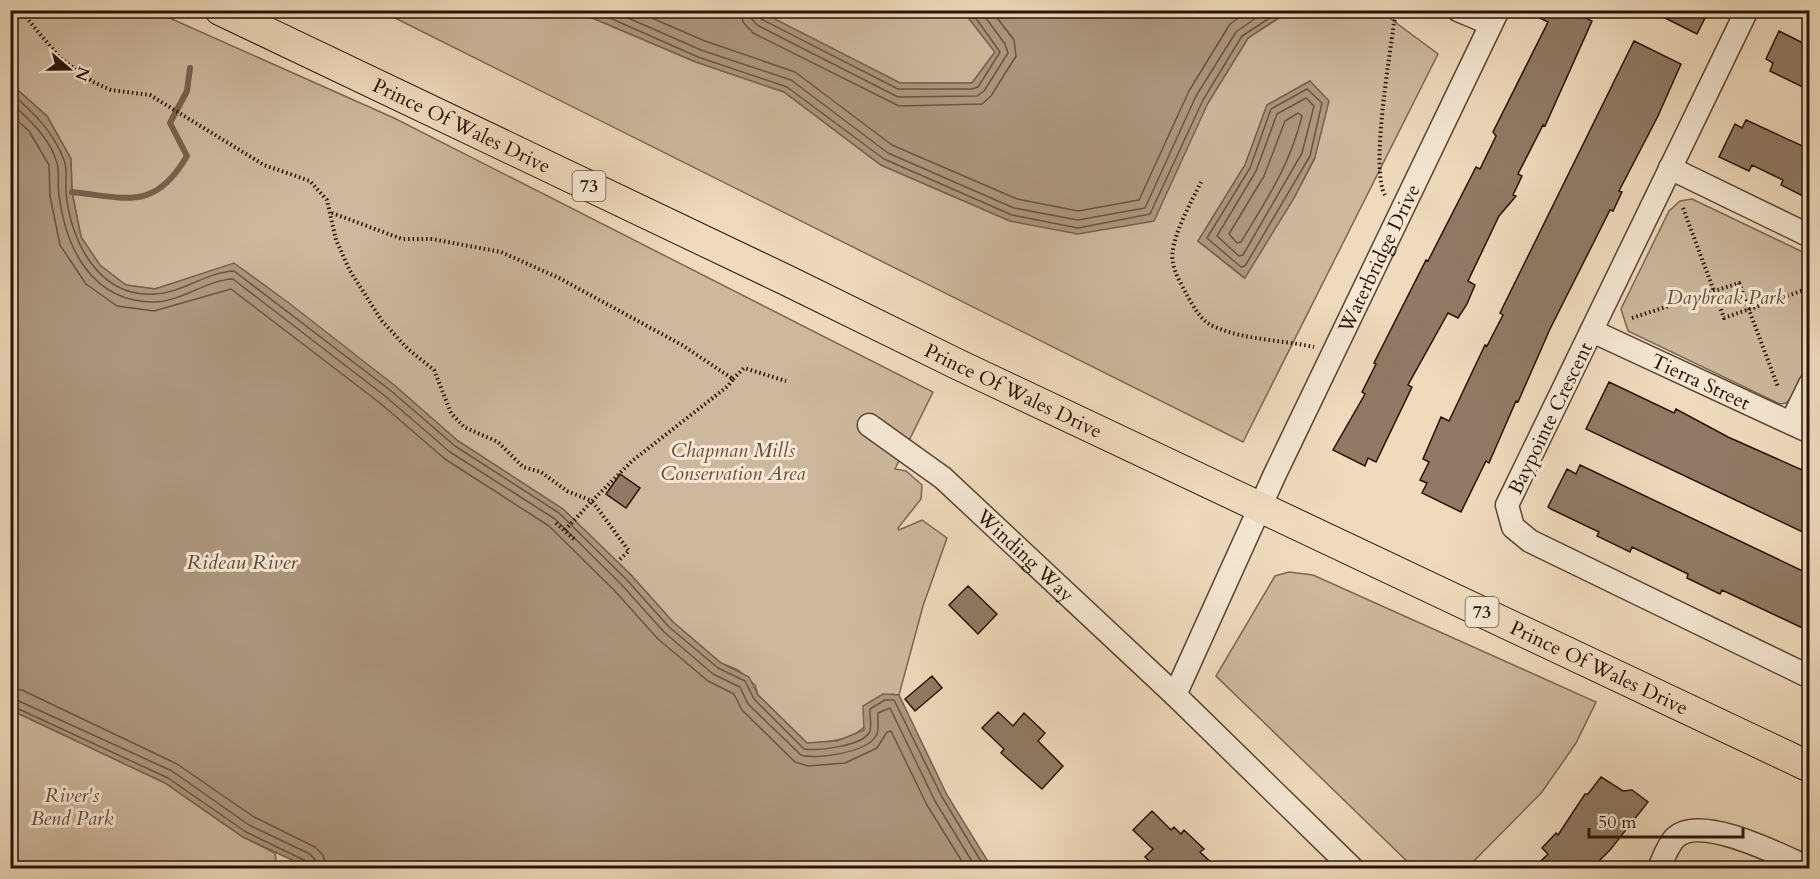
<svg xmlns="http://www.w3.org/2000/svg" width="1820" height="879" viewBox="0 0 1820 879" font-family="Cardo,serif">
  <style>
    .green { fill: #cdb89d; stroke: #7b6652; stroke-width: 1.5; fill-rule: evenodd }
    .water { fill: #ac967e; stroke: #78624e; stroke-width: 1.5 }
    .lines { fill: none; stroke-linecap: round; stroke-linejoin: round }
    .shore { stroke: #6a5442; stroke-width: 1.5 }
    .stream { stroke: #78624e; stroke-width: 6 }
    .building { fill: #907a65; stroke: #291306; stroke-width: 1.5 }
    .minor-casing { stroke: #5a4534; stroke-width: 25 }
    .major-casing { stroke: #291306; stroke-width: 32 }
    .path { stroke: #291306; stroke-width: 4; stroke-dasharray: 1.5 3; stroke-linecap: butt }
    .minor { stroke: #f5e7d3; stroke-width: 22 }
    .major { stroke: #efdabc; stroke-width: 30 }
    .labels { text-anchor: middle; stroke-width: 6; stroke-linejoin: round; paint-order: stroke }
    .shield { fill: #f5e7d3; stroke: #665344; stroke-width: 1.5 }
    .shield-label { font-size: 18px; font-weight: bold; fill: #291306 }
    .street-label { font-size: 20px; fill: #291306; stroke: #f5e7d3 }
    .park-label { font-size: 20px; font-style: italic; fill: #624d3b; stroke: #f5e7d3 }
    .water-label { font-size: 21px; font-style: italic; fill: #5d4736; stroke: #f5e7d3 }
  </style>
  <rect width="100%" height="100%" fill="#efdabc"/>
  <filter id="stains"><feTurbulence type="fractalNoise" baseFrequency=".00333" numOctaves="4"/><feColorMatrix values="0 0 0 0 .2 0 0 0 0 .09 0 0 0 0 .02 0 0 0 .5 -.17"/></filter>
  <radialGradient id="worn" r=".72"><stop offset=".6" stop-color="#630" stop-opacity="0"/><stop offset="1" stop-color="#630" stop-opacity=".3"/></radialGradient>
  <path class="green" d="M11,11H154L394,118L933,392L895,469L906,471L922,485L921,499L898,528L899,530L922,520L947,538L923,606L899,695L892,694C861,734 859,740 807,743L758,695L755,685L738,670L721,663L673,622L631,575L563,509L458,441L394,385L234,264L155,289L126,285L99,265L81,237L72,192L71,159L47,116L11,84Z
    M381,11H576L696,62L784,92L881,165L1010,221L1208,103L1248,38L1290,11H1380L1438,54L1243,442ZM1310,81L1315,158L1294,198L1244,278L1198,241L1245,165L1267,105Z
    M759,11H963L995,52L972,83H900Z
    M1692,199L1809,255V360L1791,398L1786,403L1780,404L1628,331L1621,309L1669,211L1680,201Z
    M1289,572L1313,575L1596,702L1576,743L1542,792L1467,868H1414L1216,676L1275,576Z
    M11,710L165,783L243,837L275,853L277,868H20L11,864Z"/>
  <path class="water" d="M1290,10L1248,38L1208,103L1154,221L1078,234L1010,221L881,165L784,92L696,62L576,11H759L900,83H972L995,52L963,11Z
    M1310,81L1329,101L1315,157L1294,198L1245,278L1198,241L1245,165L1267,105Z
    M11,84L47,116L71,159L72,192L81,237L100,265L126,285L155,289L234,263L289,303L394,385L458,441L563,509L631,575L673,622L721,663L749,677L758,695L807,743L837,741L864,730L863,706L883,694L899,695L947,795L992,868H309L243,837L165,783L11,710Z"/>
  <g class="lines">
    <path class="shore" d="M592,10L698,57L787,87L884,159L1012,215L1078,228L1150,214L1203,100L1242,36L1282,10
      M610,10L701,50L791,80L888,153L1014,208L1078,220L1145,208L1196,96L1236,32L1267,10
      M633,10L705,41L795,72L892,145L1017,199L1078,211L1139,200L1189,91L1230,24L1250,10
      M741,10L743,22L753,33L899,106L982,104L991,96L1016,56L1014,40L991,10
      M750,10L751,18L757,25L898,97L977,96L984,91L1008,53L1005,44L980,10
      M757,10L761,19L898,89H972L978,87L1000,52L970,10
      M1307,89L1322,103L1310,156L1245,266L1241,267L1207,238L1250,168L1271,109Z
      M10,92C33,112 53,131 64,160C68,169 65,182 66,192C70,240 98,298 155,294C182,293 207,272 234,271L390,390L455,446L559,513L626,579L669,627L718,668L745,681L754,699L804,749C818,751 861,746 869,733C873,727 869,715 870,709L885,700H894L942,797L985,868
      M1306,98L1314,106L1302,153L1243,255L1239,256L1217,236L1256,171L1277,114Z
      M10,102C29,119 50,138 57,163C60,172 57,185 59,195C66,249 92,302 154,302C181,302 206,280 233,279L385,396L450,452L555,519L621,584L664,632L713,674L740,687L748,704L801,755C817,760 867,752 876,736C880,730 877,720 878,713L890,708L935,801L976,868
      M1298,113L1302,116C1290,165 1267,199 1241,242L1237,243L1229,234L1264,176L1285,121Z
      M10,114L29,131L49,165L50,196L60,245L86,284L117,306L154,311L231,289L380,403L445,459L549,526L614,590L658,639L708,681L734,694L742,710L795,762L808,766L845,763L877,748L887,732L891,731L927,805L966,868
      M10,688L22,690L177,764L254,817L315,847L323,855L326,868
      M10,697L172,771L249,825L310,854L316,861L317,868
      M10,705L168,778L246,832L306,861L310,868"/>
    <path class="stream" d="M72,192C127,198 155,211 187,156L170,123L187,91L190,68"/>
  </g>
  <path class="building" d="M1524,10H1570L1592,21L1545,126L1543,125L1518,174L1522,176L1513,195L1516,196L1499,216L1468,281L1475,285L1467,304L1458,318L1448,313L1408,385L1412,387L1376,462L1368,458L1365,466L1333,450L1365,394L1362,392L1376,364L1374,363L1426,260L1428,261L1476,167L1480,169L1496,136L1493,132L1548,22Z
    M1649,10H1709L1697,34Z
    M1779,31L1809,46V90L1770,71L1773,63L1766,59Z
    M1634,41L1681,64L1658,116L1619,191L1622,192L1613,211L1610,210L1550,329L1518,402L1516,401L1489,463L1486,461L1461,512L1422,493L1427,483L1420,480L1429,462L1423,459L1441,417L1449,421L1485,345L1487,346L1503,315L1500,313Z
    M1746,120L1809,149V199L1781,185L1783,180L1752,165L1749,171L1719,157L1735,124L1742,128Z
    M1609,382L1674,413L1676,409L1728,437L1809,473V535L1586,429Z
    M1580,465L1809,574V631L1722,590L1720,594L1687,578L1688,574L1632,547L1630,552L1597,536L1599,532L1551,509L1548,507L1567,469L1576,474Z
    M620,474L640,488L626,508L606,494Z
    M968,586L997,614L978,634L949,605Z
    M932,676L942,688L915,711L905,699Z
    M998,712L1013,726L1024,713L1045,733L1038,741L1063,766L1042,789L1001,753L1004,749L982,728Z
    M1601,777L1623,791L1632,790L1648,802L1610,850L1592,868H1534L1548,854L1542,848L1556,833L1558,835L1585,794H1588Z
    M1152,811L1171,830L1174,827L1181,834L1184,830L1204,849L1200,852L1217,868H1157L1145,857L1153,849L1133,830Z"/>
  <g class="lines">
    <g class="minor-casing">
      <g id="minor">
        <path d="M1458,10L1491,24"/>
        <path d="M1747,10L1507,505L1513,527L1530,541L1810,677"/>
        <path d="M1670,168L1810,236"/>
        <path id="s1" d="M1592,331L1810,432"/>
        <path d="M1791,423L1810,384"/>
        <path id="s2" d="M869,425L943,478L1175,695L1352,868"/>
        <path id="s3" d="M1175,695L1275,474L1498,10"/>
        <path d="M1659,868C1663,860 1667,847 1674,839C1698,812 1782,856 1809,868"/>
      </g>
    </g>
    <g class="major-casing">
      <g id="major">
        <path id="s4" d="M220,10L786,280L957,364L1810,767"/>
      </g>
    </g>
    <path class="path" d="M20,10L60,58L93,82L111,90L150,95L264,165L310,181L327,200L336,240L350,271L382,321L408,349L434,370L451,413L464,427L498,442L523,467L541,472L567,491L592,501L632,461L728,386L733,379L682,345L559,278L501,252L432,239H402L332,213
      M1201,182C1192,201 1168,242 1173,263C1175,275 1183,287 1188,297C1195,309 1201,321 1215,327C1245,340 1282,340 1314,347
      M1385,195C1370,169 1390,57 1394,22L1400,10
      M1683,208L1724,318L1810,288
      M1632,318L1739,283L1778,387
      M733,379L744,368L786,381
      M556,523L574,539
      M565,530L592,501L629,551L619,560"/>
    <use href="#minor" class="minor"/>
    <use href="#major" class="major"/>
  </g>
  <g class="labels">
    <g class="shield">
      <rect x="572.5" y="171" width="33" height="30" rx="4.5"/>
      <rect x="1465.5" y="597" width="33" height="30" rx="4.5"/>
    </g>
    <g class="shield-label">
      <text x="589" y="192">73</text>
      <text x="1482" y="618">73</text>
    </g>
    <g class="street-label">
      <text dy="7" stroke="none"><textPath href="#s4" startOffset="268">Prince Of Wales Drive</textPath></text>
      <text dy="7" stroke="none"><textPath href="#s3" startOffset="482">Waterbridge Drive</textPath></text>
      <text dy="7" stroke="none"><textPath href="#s1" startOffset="120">Tierra Street</textPath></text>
      <text dy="7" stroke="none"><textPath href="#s4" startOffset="880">Prince Of Wales Drive</textPath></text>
      <text transform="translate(1550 418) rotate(-64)" y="7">Baypointe Crescent</text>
      <text dy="7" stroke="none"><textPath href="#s2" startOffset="204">Winding Way</textPath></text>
      <text dy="7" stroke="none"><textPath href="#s4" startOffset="1528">Prince Of Wales Drive</textPath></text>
    </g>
    <g class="park-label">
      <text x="1726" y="304">Daybreak Park</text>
      <text x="733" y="457">Chapman Mills<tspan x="733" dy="23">Conservation Area</tspan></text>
      <text x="72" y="802">River's<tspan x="72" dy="23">Bend Park</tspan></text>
    </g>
    <g class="water-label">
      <text x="242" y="569">Rideau River</text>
    </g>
  </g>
  <rect width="1820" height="879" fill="none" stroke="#efdabc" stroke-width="36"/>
  <rect x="12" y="12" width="1796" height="855" fill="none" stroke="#291306" stroke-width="3"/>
  <rect x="18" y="18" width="1784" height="843" fill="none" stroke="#291306" stroke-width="1.5"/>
  <g transform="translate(69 69) rotate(110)" stroke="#f5e7d3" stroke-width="4.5" paint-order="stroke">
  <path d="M0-4.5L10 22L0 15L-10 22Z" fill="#291306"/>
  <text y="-9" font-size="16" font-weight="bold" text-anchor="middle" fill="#291306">N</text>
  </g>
  <path d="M1589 828v9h154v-9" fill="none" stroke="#291306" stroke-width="3"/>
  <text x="1598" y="828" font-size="18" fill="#291306" stroke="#f5e7d3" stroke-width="4.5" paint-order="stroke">50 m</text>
  <rect width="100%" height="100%" filter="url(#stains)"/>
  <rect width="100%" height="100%" fill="url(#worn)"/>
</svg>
